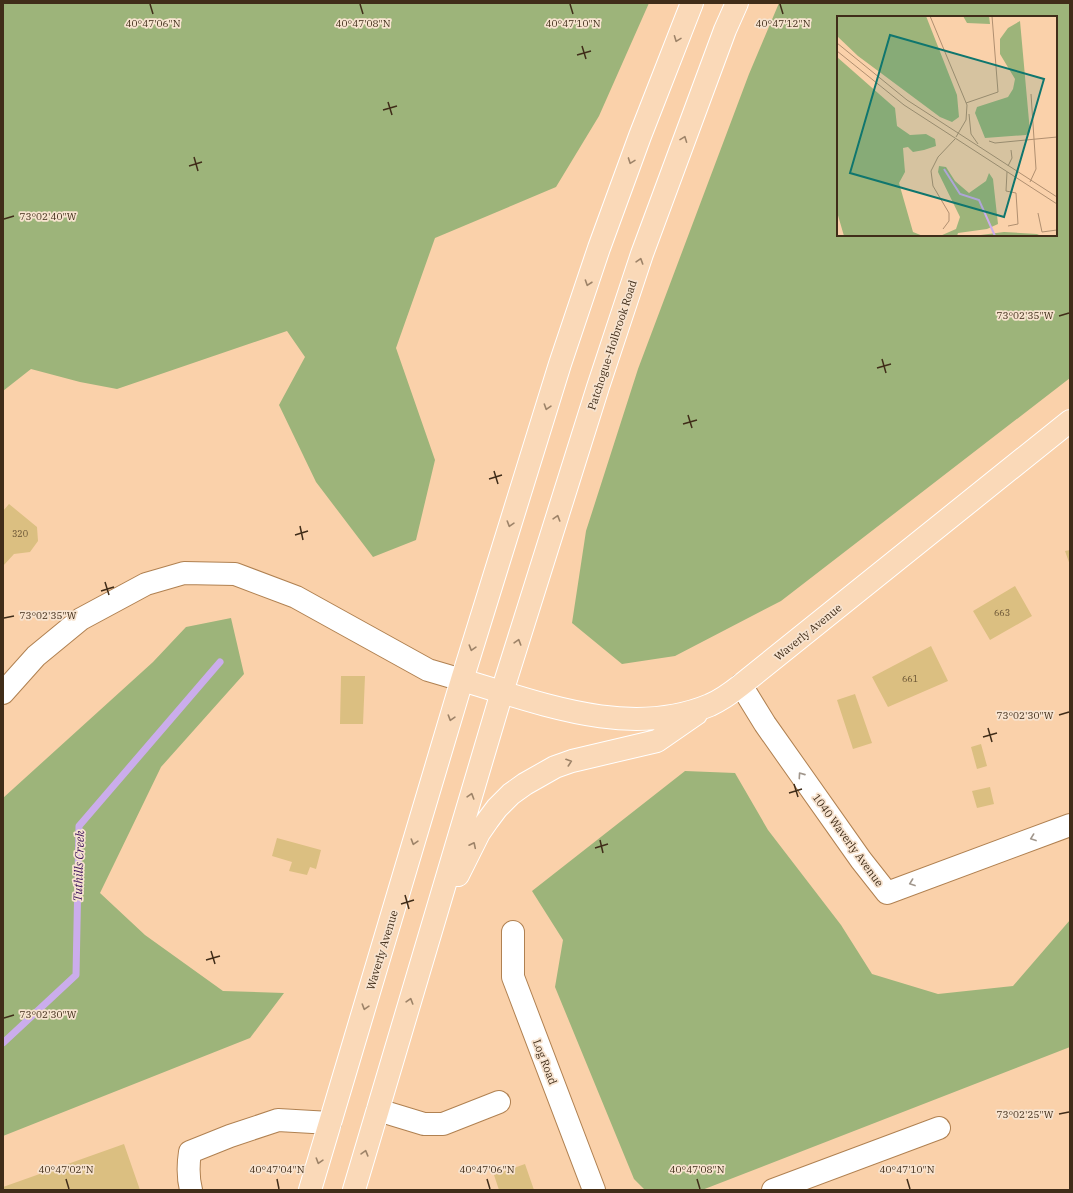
<svg xmlns="http://www.w3.org/2000/svg" width="1073" height="1193" viewBox="0 0 1073 1193" font-family="'IBM Plex Serif',serif">
  <style>
    .green { fill: #9db47a; fill-rule: evenodd }
    .lines { fill: none; stroke-linecap: round; stroke-linejoin: round }
    .stream { stroke: #cbadec; stroke-width: 7 }
    .building { fill: #dbbf81 }
    .minor-casing { stroke: #b08151; stroke-width: 24 }
    .major-casing { stroke: #fff; stroke-width: 24 }
    .minor { stroke: #fff; stroke-width: 22 }
    .major { stroke: #fad9b8; stroke-width: 22 }
    .oneway { stroke: #9d8368 }
    .oneway2 { stroke: #a0968c }
    .ticks { fill: none; stroke: #402d19; stroke-width: 1.5 }
    .labels { text-anchor: middle; stroke-width: 3.5; stroke-linejoin: round; paint-order: stroke }
    .number-label { font-size: 9px; fill: #675233 }
    .street-label { font-size: 11px; fill: #402d19; stroke: #f7e3cf }
    .water-label { font-size: 12px; font-style: italic; fill: #3e165e; stroke: #f7e3cf }
    .inset-river { fill: none; stroke: #cbadec; stroke-width: 2 }
    .inset-road { fill: none; stroke: #b08f70; stroke-width: 1 }
    .view { fill: #0f766e; fill-opacity: 0.15; stroke: #0f766e; stroke-width: 2 }
    .inset-edge { fill: none; stroke: #402d19; stroke-width: 2 }
    .ticks-label { font-size: 10px; text-anchor: middle; fill: #402d19; stroke: #f7e3cf; stroke-width: 3.5; stroke-linejoin: round; paint-order: stroke }
  </style>
  <rect width="100%" height="100%" fill="#fad1aa"/>
  <path class="green" d="M3,3H649L599,116L556,187L435,238L396,348L435,460L416,540L373,557L316,482L279,405L305,357L287,331L117,389L80,382L31,369L3,391Z
    M779,3H1070V378L781,601L675,656L622,664L572,623L586,531L638,369L749,74ZM838,17H1056V235H838Z
    M231,618L244,674L161,767L100,893L145,935L223,991L284,993L250,1038L3,1136V798L153,662L186,627Z
    M685,771L735,773L768,830L841,925L872,974L938,994L1013,986L1070,920V1047L702,1190H645L634,1179L555,987L563,940L532,891Z"/>
  <g class="lines">
    <path class="stream" d="M3,1043L76,975L79,826L220,662"/>
  </g>
  <path class="building" d="M9,504L37,527L38,541L30,552L14,554L3,566V511Z
    M1070,550V565L1065,551Z
    M1015,586L1032,616L990,640L973,611Z
    M931,646L948,681L888,707L872,677Z
    M341,676H365L363,724H340Z
    M855,694L872,743L853,749L837,700Z
    M981,744L987,766L977,769L971,747Z
    M990,787L994,804L977,808L972,791Z
    M277,838L321,850L316,869L310,867L307,875L289,871L292,862L272,856Z
    M124,1144L140,1190H3V1187Z
    M525,1164L534,1190H499L494,1175Z"/>
  <g class="lines">
    <g class="minor-casing">
      <path id="minor" d="M741,685L765,724L861,860L887,893L1070,825
        M3,693L36,656L81,619L146,584L184,573L235,574L296,597L428,670L462,680
        M513,932V977L594,1190
        M378,1110L424,1124H443L499,1102
        M191,1190C188,1178 188,1165 190,1152L230,1136L278,1120L330,1123
        M773,1190L939,1128"/>
    </g>
    <g class="major-casing">
      <path id="major" d="M462,680C540,703 629,739 710,705C721,700 731,693 741,685L1070,421
        M458,875L479,833L488,820L497,808L511,794L525,784L555,767L572,761L657,741L696,714
        M310,1190L462,680L560,364L599,248L640,136L692,3
        M354,1190L502,692L598,387L642,254L725,30L737,3"/>
    </g>
    <use href="#minor" class="minor"/>
    <use href="#major" class="major"/>
  </g>
  <defs><path id="oneway-chevron" d="M-2-3.5L2.5 0L-2 3.5" fill="none" stroke-width="1.6" stroke-linecap="round" stroke-linejoin="round"/></defs>
  <g class="oneway">
    <use href="#oneway-chevron" transform="translate(677 39) rotate(111)"/>
    <use href="#oneway-chevron" transform="translate(684 139) rotate(-69)"/>
    <use href="#oneway-chevron" transform="translate(631 161) rotate(110)"/>
    <use href="#oneway-chevron" transform="translate(640 261) rotate(-72)"/>
    <use href="#oneway-chevron" transform="translate(588 283) rotate(109)"/>
    <use href="#oneway-chevron" transform="translate(547 407) rotate(108)"/>
    <use href="#oneway-chevron" transform="translate(557 518) rotate(-73)"/>
    <use href="#oneway-chevron" transform="translate(510 524) rotate(107)"/>
    <use href="#oneway-chevron" transform="translate(518 642) rotate(-73)"/>
    <use href="#oneway-chevron" transform="translate(472 648) rotate(107)"/>
    <use href="#oneway-chevron" transform="translate(451 718) rotate(107)"/>
    <use href="#oneway-chevron" transform="translate(569 762) rotate(-19)"/>
    <use href="#oneway-chevron" transform="translate(471 796) rotate(-73)"/>
    <use href="#oneway-chevron" transform="translate(414 842) rotate(107)"/>
    <use href="#oneway-chevron" transform="translate(473 845) rotate(-64)"/>
    <use href="#oneway-chevron" transform="translate(410 1001) rotate(-73)"/>
    <use href="#oneway-chevron" transform="translate(365 1007) rotate(107)"/>
    <use href="#oneway-chevron" transform="translate(365 1153) rotate(-74)"/>
    <use href="#oneway-chevron" transform="translate(319 1161) rotate(107)"/>
  </g>
  <g class="oneway2">
    <use href="#oneway-chevron" transform="translate(801 775) rotate(-125)"/>
    <use href="#oneway-chevron" transform="translate(1033 838) rotate(160)"/>
    <use href="#oneway-chevron" transform="translate(912 883) rotate(160)"/>
  </g>
  <path class="ticks" d="M150,4L153,14M360,4L363,14M570,4L573,14M780,4L783,14M582,46L586,59M577,55L591,51M388,102L392,115M383,110L397,106M194,157L198,171M189,166L202,162M4,219L14,216M1059,316L1069,313M882,359L886,373M877,368L891,364M688,415L692,428M683,424L697,420M494,471L498,484M489,479L502,475M300,526L303,540M295,535L308,531M105,582L109,595M101,591L114,587M4,618L14,616M1059,715L1069,712M988,728L992,742M983,737L997,733M794,784L798,797M789,793L802,789M600,840L603,853M595,848L608,844M405,895L409,909M401,904L414,900M211,951L215,964M206,960L220,956M4,1018L14,1015M1059,1114L1069,1112M66,1179L69,1189M277,1179L279,1189M487,1179L490,1189M697,1179L700,1189M907,1179L910,1189"/>
  <g class="labels">
    <g class="number-label">
      <text x="20" y="537">320</text>
      <text x="1002" y="616">663</text>
      <text x="910" y="682">661</text>
    </g>
    <g class="street-label">
      <text transform="translate(612 345) rotate(-72)" y="4">Patchogue-Holbrook Road</text>
      <text transform="translate(808 632) rotate(-39)" y="4">Waverly Avenue</text>
      <text transform="translate(848 840) rotate(54)" y="4">1040 Waverly Avenue</text>
      <text transform="translate(382 950) rotate(-73)" y="4">Waverly Avenue</text>
      <text transform="translate(545 1062) rotate(69)" y="4">Log Road</text>
    </g>
    <g class="water-label">
      <text transform="translate(79 866) rotate(-88)" y="4">Tuthills Creek</text>
    </g>
  </g>
  <g transform="translate(837 16)">
    <rect width="220" height="220" fill="#fad1aa"/>
    <path d="M0,0H89L120,79L122,101L115,106L103,101L21,40L0,20ZM126,0H152L153,8L130,7ZM183,5L193,116L189,119L148,122L138,97L140,91L171,81L176,73L178,63L163,38V23L171,12ZM0,41L58,92L60,110L73,119L89,118L98,123L99,130L87,134L76,136L71,131L66,132L68,156L62,167L76,216L86,220H7L0,196ZM102,150L109,151L118,165L132,177L149,165L152,157L156,163L161,208L150,213L121,217L120,220H103L119,213L123,201L101,156ZM167,216L200,218L204,220H136Z" fill="#9db47a"/>
    <path class="inset-river" d="M107,153L123,178L142,184L158,220"/>
    <path class="inset-road" d="M93,0L130,89L129,104L119,121M0,27L70,84L220,181M0,35L67,89L220,188M129,87L161,76L155,0M132,98L134,118L141,128M152,125L158,127L220,121M171,150L175,142L174,134M170,156L169,175L179,177L181,208L171,210M193,166L199,153L194,78M201,197L205,216L220,214M106,213L112,205V197L96,170L94,155L101,141L118,123"/>
    <path class="view" d="M53,19L207,63L167,201L13,157Z"/>
    <rect width="220" height="220" class="inset-edge"/>
  </g>
  <g class="ticks-label">
    <text x="153" y="27">40°47'06"N</text>
    <text x="363" y="27">40°47'08"N</text>
    <text x="573" y="27">40°47'10"N</text>
    <text x="783" y="27">40°47'12"N</text>
    <text x="48" y="220">73°02'40"W</text>
    <text x="1025" y="319">73°02'35"W</text>
    <text x="48" y="619">73°02'35"W</text>
    <text x="1025" y="719">73°02'30"W</text>
    <text x="48" y="1018">73°02'30"W</text>
    <text x="1025" y="1118">73°02'25"W</text>
    <text x="66" y="1173">40°47'02"N</text>
    <text x="277" y="1173">40°47'04"N</text>
    <text x="487" y="1173">40°47'06"N</text>
    <text x="697" y="1173">40°47'08"N</text>
    <text x="907" y="1173">40°47'10"N</text>
  </g>
  <rect width="1073" height="1193" fill="none" stroke="#402d19" stroke-width="8"/>
</svg>
